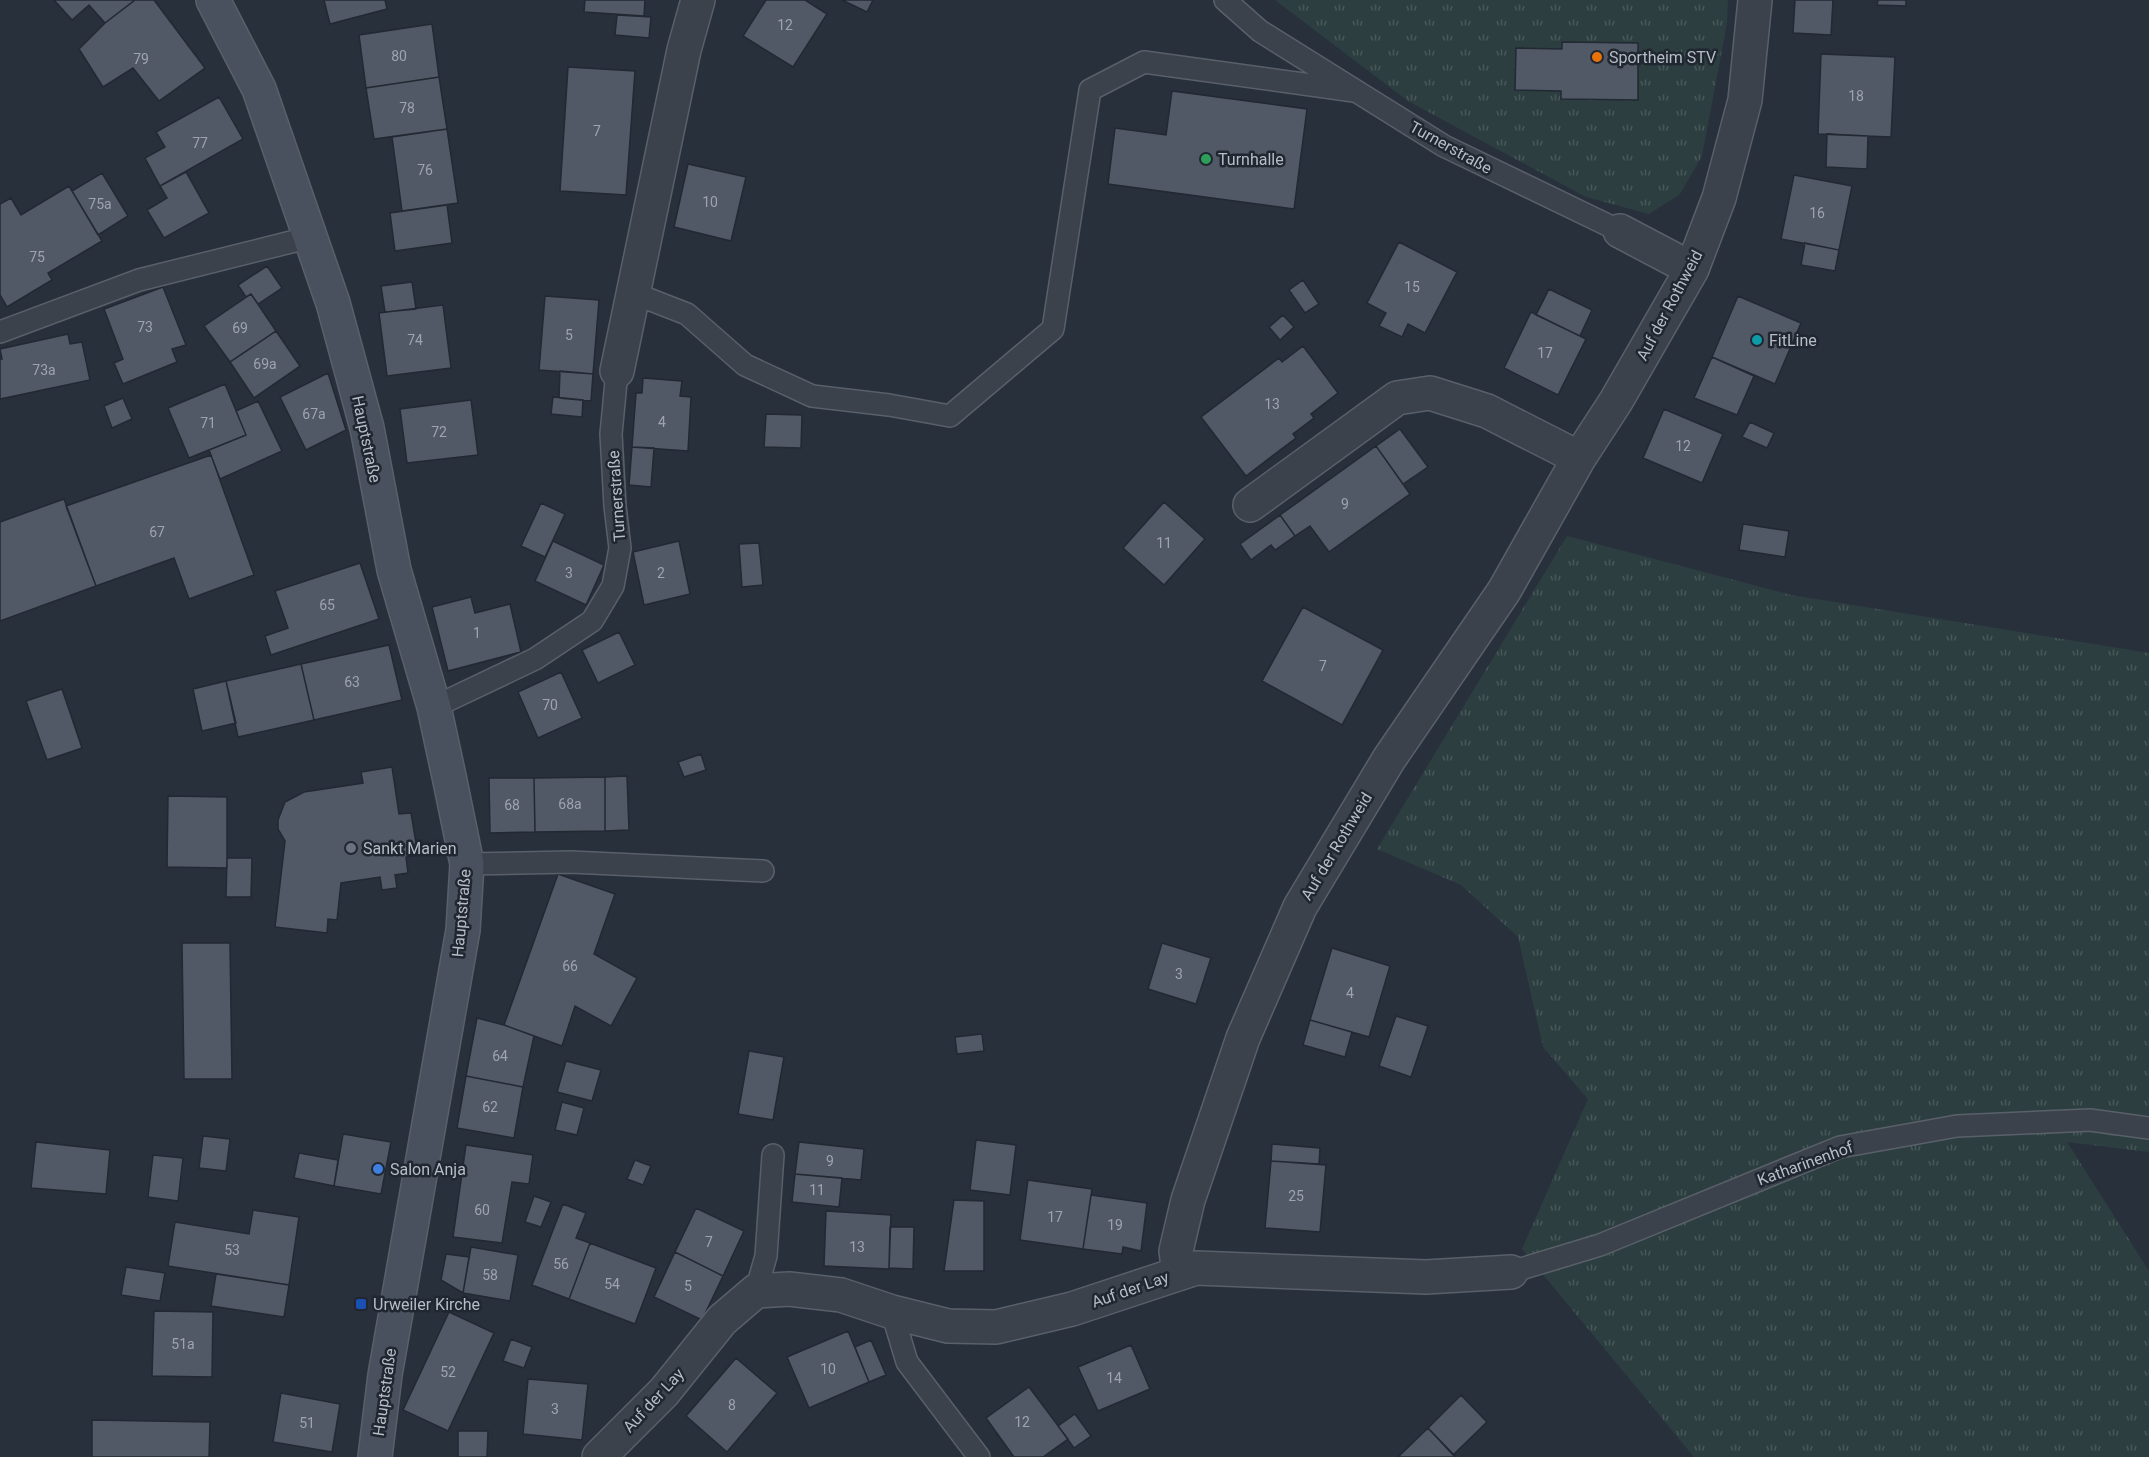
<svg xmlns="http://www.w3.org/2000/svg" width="2149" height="1457" viewBox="0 0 2149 1457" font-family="Roboto,sans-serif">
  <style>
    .grass { fill: url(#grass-tufts) }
    .building { fill: #515966; stroke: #222933; stroke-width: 1.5 }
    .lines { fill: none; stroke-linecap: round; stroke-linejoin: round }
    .lane-casing { stroke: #59606a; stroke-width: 24 }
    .street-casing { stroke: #59606a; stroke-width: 36 }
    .secondary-casing { stroke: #59606a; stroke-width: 36 }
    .lane { stroke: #3b424c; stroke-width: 21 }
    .street { stroke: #3b424c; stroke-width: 33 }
    .secondary { stroke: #4a515e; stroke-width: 33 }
    .food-dot { fill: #e8710a; stroke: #202731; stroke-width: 2 }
    .leisure-dot { fill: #2e9e5b; stroke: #202731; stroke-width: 2 }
    .culture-dot { fill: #0f9aa8; stroke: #202731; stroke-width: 2 }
    .worship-dot { fill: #6b7280; stroke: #202731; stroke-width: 2 }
    .shop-dot { fill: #3f7fe0; stroke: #202731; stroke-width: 2 }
    .transit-dot { fill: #1a4fb4; stroke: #202731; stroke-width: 2 }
    .labels { text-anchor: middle; stroke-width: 5; stroke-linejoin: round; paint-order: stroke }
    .number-label { font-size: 14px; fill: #9ea4af }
    .poi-label { font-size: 16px; fill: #b7bdc7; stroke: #202731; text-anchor: start }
    .street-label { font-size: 16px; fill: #b7bdc7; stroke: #202731 }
  </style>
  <defs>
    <pattern id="grass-tufts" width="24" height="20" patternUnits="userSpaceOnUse" patternTransform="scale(1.5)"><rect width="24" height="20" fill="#2c3e3f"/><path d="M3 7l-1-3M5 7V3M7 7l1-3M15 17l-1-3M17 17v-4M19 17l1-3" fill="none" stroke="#485859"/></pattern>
  </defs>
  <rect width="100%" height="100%" fill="#28303c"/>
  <path class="grass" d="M1275,0H1728L1727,23L1702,156L1680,194L1649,214L1586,197L1408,101Z
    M1567,536L1791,595L2149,653V1152L2067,1142L2149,1271V1457H1694L1522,1249L1588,1099L1543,1047L1518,937L1461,885L1377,849Z"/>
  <path class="building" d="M54,0H135L105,23L89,5L72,20Z
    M135,0H154L205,68L159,101L133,68L103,87L79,49L105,23Z
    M324,0H385L387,9L330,24Z
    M585,0H645L644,16L584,12Z
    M766,0H805L827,14L793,67L743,36Z
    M842,0H873L867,12Z
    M1795,0H1833L1831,35L1793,33Z
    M1878,0H1906V6L1877,5Z
    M617,15L651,17L649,38L615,35Z
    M432,24L439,77L366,88L359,35Z
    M1562,42L1638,43V100L1561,99V91L1515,90L1516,48L1562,49Z
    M1821,54L1895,57L1891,137L1818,134Z
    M568,67L635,71L626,195L560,191Z
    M439,77L447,129L374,139L366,88Z
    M1172,91L1307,109L1294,209L1108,184L1115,128L1166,135Z
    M219,97L243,139L160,186L145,158L165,147L156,132Z
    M447,129L458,203L402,211L392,137Z
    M1827,134L1868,136L1867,169L1826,167Z
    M688,164L746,177L731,241L674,227Z
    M186,172L209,213L164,238L147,210L167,198L160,186Z
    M102,173L128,216L98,235L72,191Z
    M1794,175L1852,186L1839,250L1781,239Z
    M69,186L102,241L48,273L52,280L7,307L0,295V204L11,198L21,215Z
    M447,205L452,243L395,251L390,213Z
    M1399,242L1457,272L1425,333L1408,324L1402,337L1379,326L1386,313L1367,303Z
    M1805,243L1839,250L1835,271L1801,265Z
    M267,266L282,288L258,304L251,294L246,297L238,285Z
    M1303,280L1319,304L1305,313L1289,290Z
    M412,282L416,309L385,312L381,286Z
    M163,287L186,345L172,349L177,362L123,384L114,363L123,359L104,309Z
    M1549,289L1592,310L1580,336L1536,315Z
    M251,294L276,331L230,362L204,326Z
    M545,296L599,300L593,374L539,370Z
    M1738,296L1801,323L1775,384L1712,357Z
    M443,305L451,368L387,376L379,313Z
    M1531,312L1586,339L1558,395L1504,368Z
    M1283,315L1294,327L1280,340L1269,327Z
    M276,331L300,366L254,398L230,362Z
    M68,334L70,344L82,342L90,380L0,399V359H2L0,349Z
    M1303,346L1338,393L1311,414L1314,418L1293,434L1296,438L1246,476L1201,417L1279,358L1282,362Z
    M1712,357L1754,376L1737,415L1694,398Z
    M560,371L593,374L591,401L559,398Z
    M328,373L346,430L306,450L280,397Z
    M643,378L682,381L680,396L691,397L688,451L632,447L636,393H642Z
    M225,384L246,435L189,458L168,408Z
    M553,397L583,400L582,417L551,414Z
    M123,398L132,419L112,428L104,406Z
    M471,400L478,455L407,463L400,409Z
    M258,401L282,451L220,479L209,450L246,435L236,411Z
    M1664,409L1723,434L1702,483L1643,458Z
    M766,414L802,415L801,448L764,447Z
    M1750,422L1774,433L1767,448L1742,437Z
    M1400,429L1428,467L1403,484L1376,446Z
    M1376,446L1410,494L1329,552L1310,526L1295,536L1280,515Z
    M632,447L654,448L651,487L629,485Z
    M211,455L254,575L189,599L174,558L96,586L66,506Z
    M64,499L96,586L0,621V522Z
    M1164,502L1205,539L1164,585L1123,548Z
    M541,503L565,514L545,557L521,546Z
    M1280,515L1295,536L1275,550L1271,545L1251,560L1240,544Z
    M1743,524L1789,531L1785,557L1739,550Z
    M553,541L604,565L586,605L535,581Z
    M679,541L690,594L644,605L633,552Z
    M759,543L763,585L742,587L739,544Z
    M360,563L379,619L271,655L265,636L288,628L275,591Z
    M471,597L475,613L510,604L521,652L448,671L432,607Z
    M1303,607L1383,650L1342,725L1262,681Z
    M619,632L635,665L598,683L582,650Z
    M389,645L402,700L314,720L301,664Z
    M301,664L314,720L238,737L226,681Z
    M561,672L582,718L538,738L518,692Z
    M226,681L236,723L202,731L193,689Z
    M62,689L82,748L47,760L26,701Z
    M701,754L706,770L684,777L678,762Z
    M392,767L399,814L411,813L418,855L406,857L408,873L395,875L397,888L382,890L380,877L341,883L337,920L328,919L327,933L275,927L285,841L278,829V820L285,802L304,792L363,783L361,772Z
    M627,776L629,830L605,831V777Z
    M605,777V831L535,832L534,778Z
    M489,778H534L535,832L490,833Z
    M168,796L227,797V868L167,867Z
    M227,858H252L251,897H226Z
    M558,874L615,894L594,954L637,978L611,1026L575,1006L562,1046L504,1025Z
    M182,943H230L232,1079H184Z
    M1162,943L1211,958L1196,1004L1148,989Z
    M1332,948L1390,966L1369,1037L1310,1020Z
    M1396,1016L1428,1026L1411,1077L1379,1066Z
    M477,1018L504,1025L534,1036L523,1087L466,1076Z
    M1310,1020L1352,1032L1345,1057L1303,1045Z
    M982,1034L984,1051L957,1054L955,1037Z
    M749,1051L784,1057L773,1120L738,1114Z
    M566,1061L601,1070L592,1101L557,1092Z
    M466,1076L523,1087L514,1138L457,1128Z
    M562,1102L584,1108L577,1135L555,1130Z
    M343,1134L391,1142L381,1194L334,1186Z
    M203,1136L230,1139L226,1171L199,1168Z
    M976,1140L1016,1145L1010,1195L970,1190Z
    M36,1142L110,1150L106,1194L31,1188Z
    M799,1142L864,1149L861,1180L795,1174Z
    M1272,1144L1320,1148L1319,1164L1271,1161Z
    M466,1145L533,1155L529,1184L512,1182L502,1243L453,1237Z
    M299,1153L338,1160L334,1186L294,1178Z
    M153,1155L183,1158L178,1201L148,1197Z
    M635,1160L651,1166L643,1185L627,1179Z
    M1271,1161L1326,1165L1320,1232L1265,1228Z
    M795,1174L842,1178L839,1207L792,1202Z
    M1028,1180L1092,1189L1083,1249L1020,1240Z
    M1091,1195L1147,1203L1141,1251L1123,1247L1122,1254L1083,1249Z
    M534,1196L551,1202L541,1227L525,1222Z
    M954,1200L984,1201V1271H944Z
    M563,1204L586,1213L576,1238L590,1243L569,1299L532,1285Z
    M696,1208L744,1231L723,1276L675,1252Z
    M253,1210L299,1217L289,1285L168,1266L175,1222L249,1234Z
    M826,1211L891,1215L889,1269L824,1266Z
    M890,1227H914L913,1269L889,1268Z
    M590,1243L656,1268L635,1324L569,1299Z
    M471,1247L518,1255L510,1301L463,1293Z
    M675,1252L723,1276L702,1320L654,1297Z
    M446,1254L469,1257L463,1293L441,1280Z
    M126,1267L165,1273L160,1301L121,1295Z
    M216,1274L289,1285L284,1317L211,1306Z
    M154,1311L213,1312L212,1377L152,1376Z
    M449,1312L494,1333L448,1431L403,1410Z
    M848,1331L869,1382L809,1408L787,1357Z
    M511,1339L532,1347L524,1368L503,1361Z
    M871,1340L886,1375L869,1382L855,1347Z
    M1131,1345L1150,1389L1098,1411L1078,1367Z
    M736,1358L777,1393L727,1452L686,1416Z
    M528,1379L588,1384L582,1440L523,1434Z
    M1029,1387L1068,1439L1043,1457H1014L986,1418Z
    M281,1393L340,1404L332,1452L273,1442Z
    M1461,1395L1487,1422L1453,1455L1428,1428Z
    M1075,1414L1091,1436L1074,1448L1058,1426Z
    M92,1420L210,1422L209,1457H92Z
    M1428,1428L1456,1457H1398Z
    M458,1431H488L487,1457H458Z"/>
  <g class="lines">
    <g class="lane-casing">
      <path id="lane" d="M1225,0L1260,31L1444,146L1620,231
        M633,293L687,314L745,365L812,396L889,405L950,416L1053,329L1090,90L1144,62L1354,91
        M0,332L139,280L311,237
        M434,707L535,659L592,621L613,586L620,548L615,506L611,434L617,371
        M467,864L571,862L763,871
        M1511,1272L1600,1245L1840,1147L1957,1126L2090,1120L2149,1128
        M756,1291L766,1256L773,1155
        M892,1312L907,1362L979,1457"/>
    </g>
    <g class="street-casing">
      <path id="street" d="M1620,231L1692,269
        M617,371L684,50L698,0
        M1250,505L1397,398L1430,393L1487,411L1579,458
        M1179,1273L1176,1251L1188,1200L1243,1038L1300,907L1389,759L1504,591L1579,458L1616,401L1692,269L1719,198L1745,100L1755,0
        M599,1457L664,1392L722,1320L756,1291L789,1289L841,1295L892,1312L948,1326L996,1327L1072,1309L1196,1268L1426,1277L1511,1272"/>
    </g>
    <g class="secondary-casing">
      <path id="secondary" d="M213,0L259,89L333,303L367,428L394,570L434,707L450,781L467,864L463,930L385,1375L375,1457"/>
    </g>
    <use href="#lane" class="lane"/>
    <use href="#street" class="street"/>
    <use href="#secondary" class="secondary"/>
  </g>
  <circle class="food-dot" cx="1597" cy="57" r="6"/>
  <circle class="leisure-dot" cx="1206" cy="159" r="6"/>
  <circle class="culture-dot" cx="1757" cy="340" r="6"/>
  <circle class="worship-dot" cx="351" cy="848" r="6"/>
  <circle class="shop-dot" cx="378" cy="1169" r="6"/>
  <rect class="transit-dot" x="355" y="1298" width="12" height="12" rx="3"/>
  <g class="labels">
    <g class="number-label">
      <text x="785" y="30">12</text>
      <text x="399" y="61">80</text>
      <text x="141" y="64">79</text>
      <text x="1856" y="101">18</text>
      <text x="407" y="113">78</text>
      <text x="597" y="136">7</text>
      <text x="200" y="148">77</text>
      <text x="425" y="175">76</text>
      <text x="710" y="207">10</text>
      <text x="100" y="209">75a</text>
      <text x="1817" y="218">16</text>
      <text x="37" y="262">75</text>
      <text x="1412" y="292">15</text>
      <text x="145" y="332">73</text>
      <text x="240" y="333">69</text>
      <text x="569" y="340">5</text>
      <text x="415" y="345">74</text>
      <text x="1545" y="358">17</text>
      <text x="265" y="369">69a</text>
      <text x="44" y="375">73a</text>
      <text x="1272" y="409">13</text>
      <text x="314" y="419">67a</text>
      <text x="662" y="427">4</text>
      <text x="208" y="428">71</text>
      <text x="439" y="437">72</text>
      <text x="1683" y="451">12</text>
      <text x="1345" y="509">9</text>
      <text x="157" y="537">67</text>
      <text x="1164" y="548">11</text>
      <text x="569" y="578">3</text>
      <text x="661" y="578">2</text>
      <text x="327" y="610">65</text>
      <text x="477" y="638">1</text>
      <text x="1323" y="671">7</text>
      <text x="352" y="687">63</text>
      <text x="550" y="710">70</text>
      <text x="570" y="809">68a</text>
      <text x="512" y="810">68</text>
      <text x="570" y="971">66</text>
      <text x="1179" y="979">3</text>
      <text x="1350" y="998">4</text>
      <text x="500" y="1061">64</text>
      <text x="490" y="1112">62</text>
      <text x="830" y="1166">9</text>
      <text x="817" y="1195">11</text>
      <text x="1296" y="1201">25</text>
      <text x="482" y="1215">60</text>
      <text x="1055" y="1222">17</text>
      <text x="1115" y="1230">19</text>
      <text x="709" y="1247">7</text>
      <text x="857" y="1252">13</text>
      <text x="232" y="1255">53</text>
      <text x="561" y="1269">56</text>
      <text x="490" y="1280">58</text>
      <text x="612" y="1289">54</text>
      <text x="688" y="1291">5</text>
      <text x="183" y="1349">51a</text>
      <text x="828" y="1374">10</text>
      <text x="448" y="1377">52</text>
      <text x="1114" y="1383">14</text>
      <text x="732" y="1410">8</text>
      <text x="555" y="1414">3</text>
      <text x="1022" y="1427">12</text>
      <text x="307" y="1428">51</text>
    </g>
    <g class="poi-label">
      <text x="1609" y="63">Sportheim STV</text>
      <text x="1218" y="165">Turnhalle</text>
      <text x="1769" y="346">FitLine</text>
      <text x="363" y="854">Sankt Marien</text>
      <text x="390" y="1175">Salon Anja</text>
      <text x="373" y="1310">Urweiler Kirche</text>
    </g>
    <g class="street-label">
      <text transform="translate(1451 147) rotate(29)" y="6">Turnerstraße</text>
      <text transform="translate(1669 305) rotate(-62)" y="6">Auf der Rothweid</text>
      <text transform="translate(367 439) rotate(78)" y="6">Hauptstraße</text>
      <text transform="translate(616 496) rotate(-94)" y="6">Turnerstraße</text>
      <text transform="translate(1336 846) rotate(-59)" y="6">Auf der Rothweid</text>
      <text transform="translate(461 913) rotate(-85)" y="6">Hauptstraße</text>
      <text transform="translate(1805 1163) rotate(-20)" y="6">Katharinenhof</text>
      <text transform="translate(1130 1289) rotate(-19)" y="6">Auf der Lay</text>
      <text transform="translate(384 1392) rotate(-82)" y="6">Hauptstraße</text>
      <text transform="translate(653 1400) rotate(-47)" y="6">Auf der Lay</text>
    </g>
  </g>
</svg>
